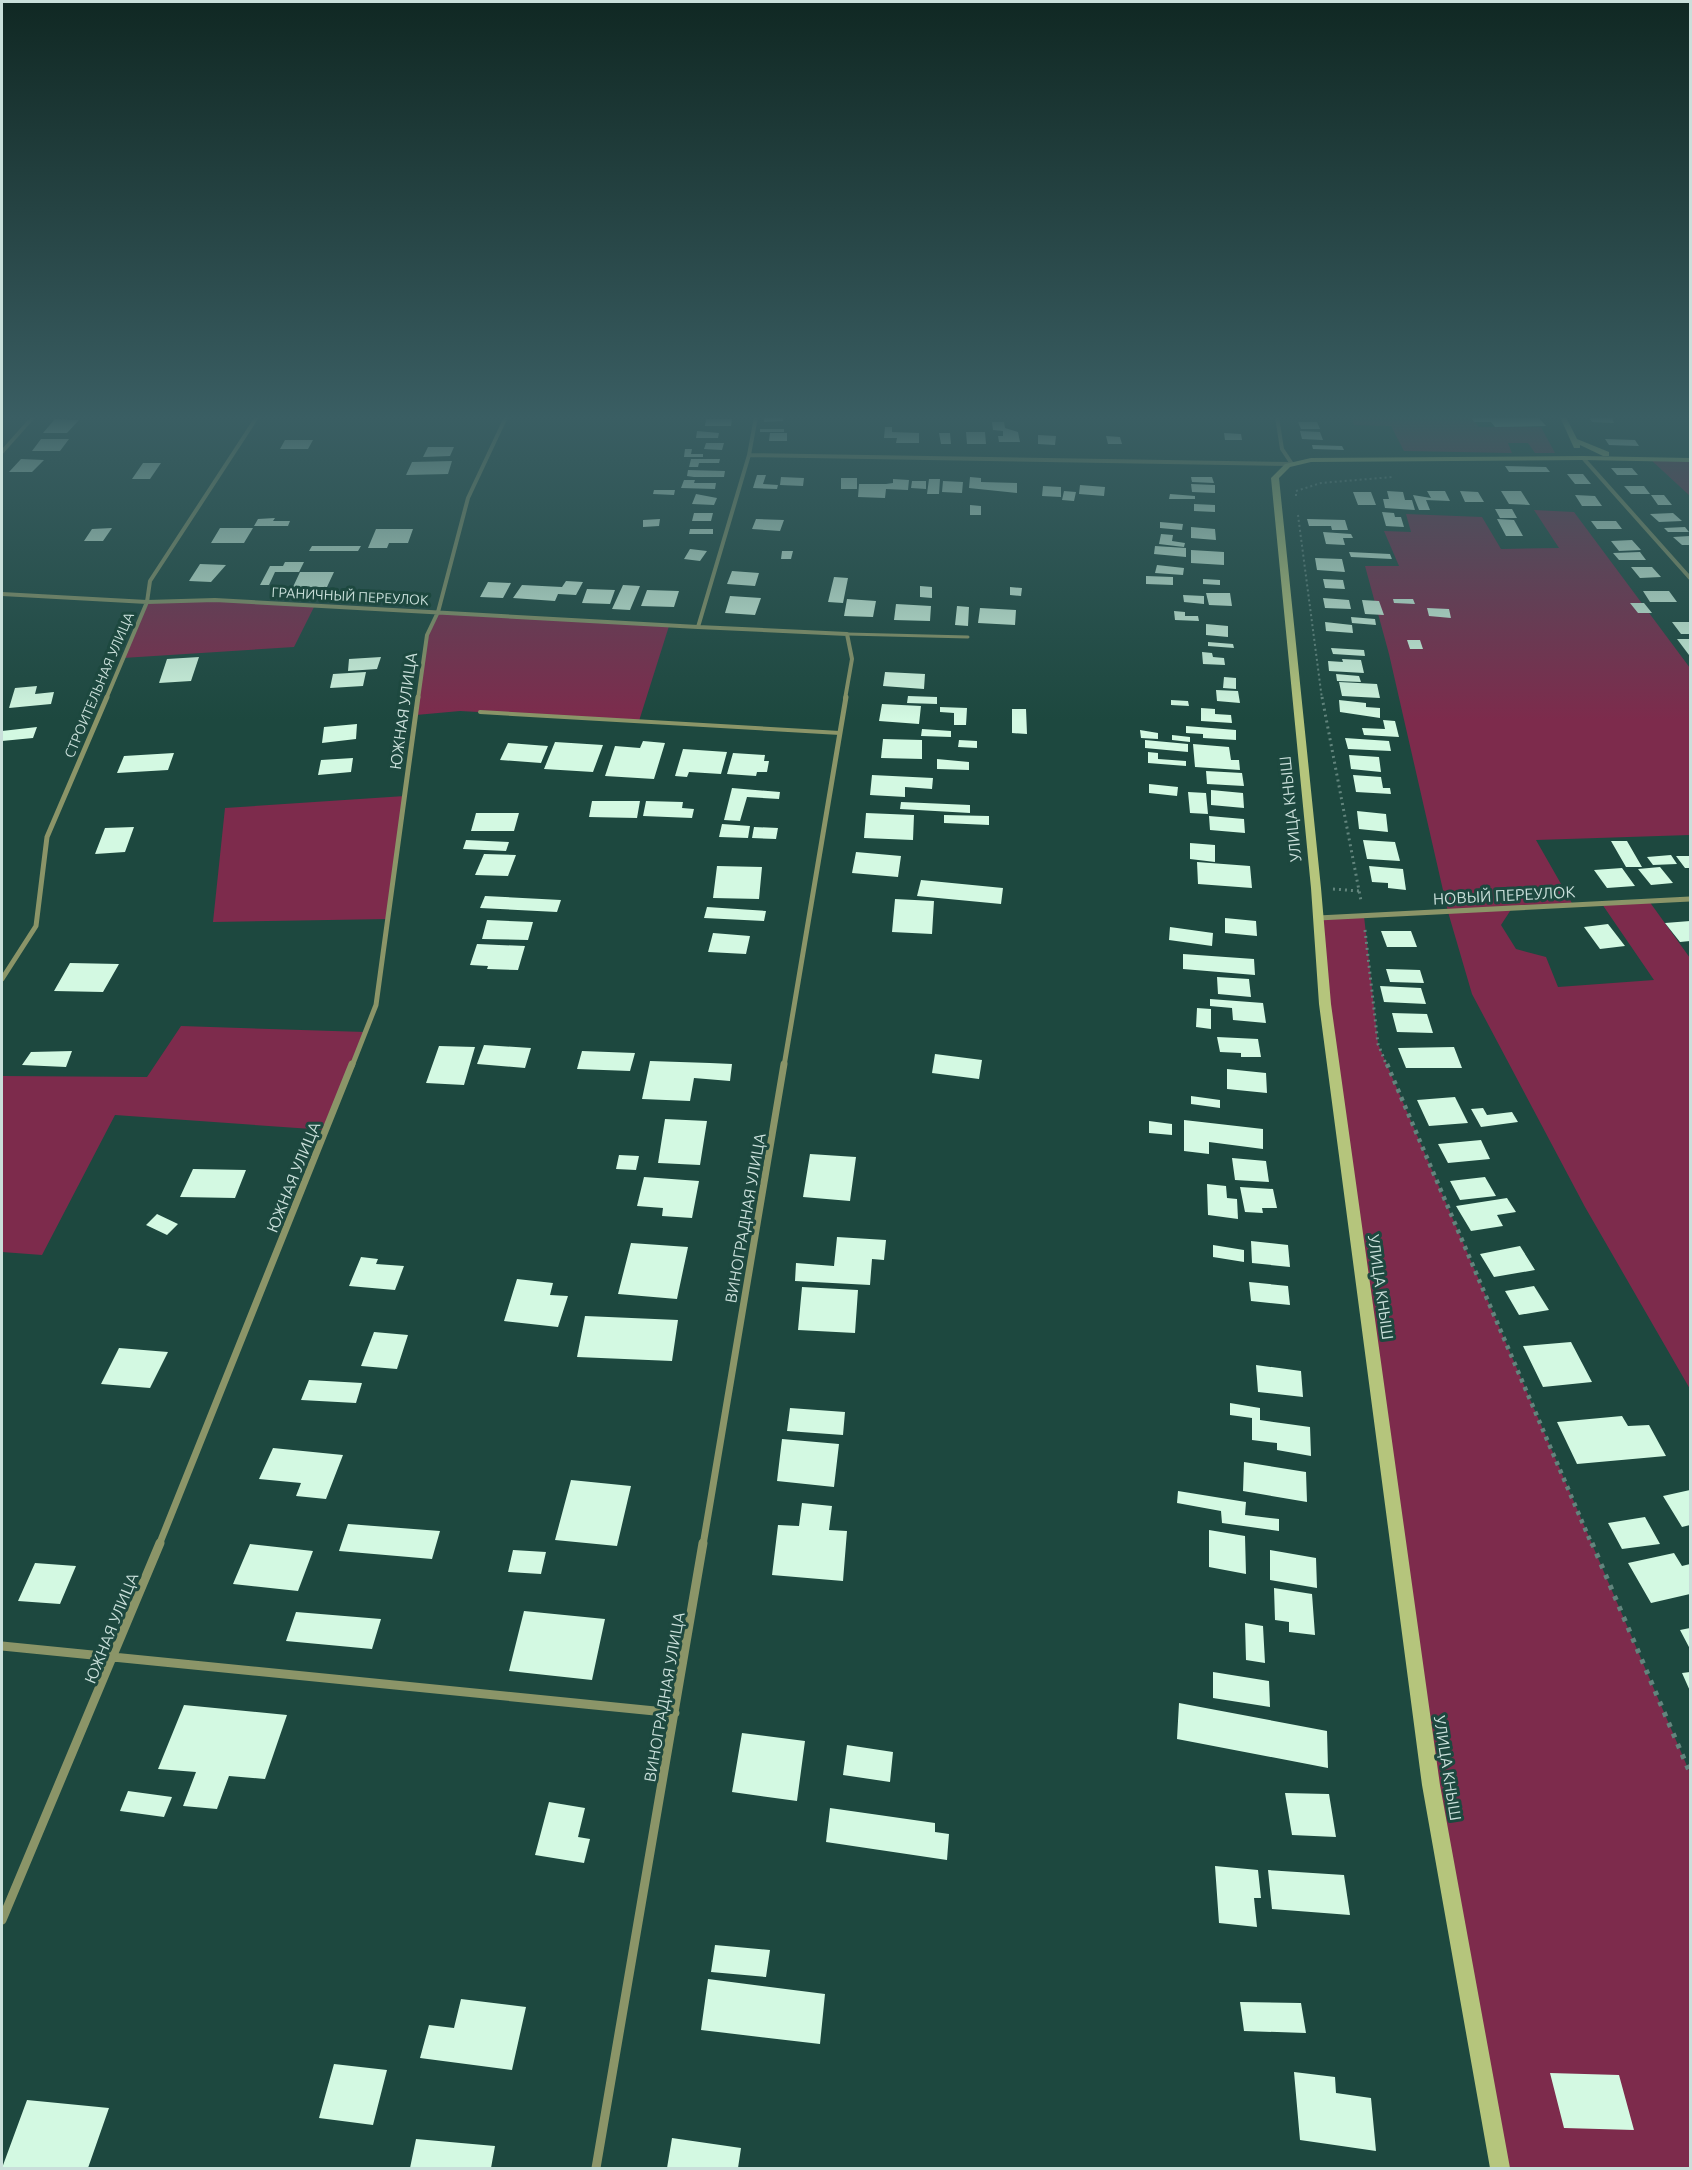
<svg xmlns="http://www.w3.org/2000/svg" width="1692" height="2170" viewBox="0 0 1692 2170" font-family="Ubuntu,sans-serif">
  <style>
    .green { fill: #7d2b4c }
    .building { fill: #d3f9e2 }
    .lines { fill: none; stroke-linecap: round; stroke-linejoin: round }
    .path-far3 { stroke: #62857d; stroke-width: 2; stroke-dasharray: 2 3; stroke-linecap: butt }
    .path-far2 { stroke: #62857d; stroke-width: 3; stroke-dasharray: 2 4; stroke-linecap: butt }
    .path-far1 { stroke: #62857d; stroke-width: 4.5; stroke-dasharray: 4 5; stroke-linecap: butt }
    .path { stroke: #62857d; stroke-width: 5; stroke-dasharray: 4.5 7; stroke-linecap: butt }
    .lane-far1 { stroke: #8b9568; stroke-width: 3 }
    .lane { stroke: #8b9568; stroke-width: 4 }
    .street-far3 { stroke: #8b9568; stroke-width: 4 }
    .street-far2 { stroke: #8b9568; stroke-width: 5 }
    .street-far1 { stroke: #8b9568; stroke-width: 7 }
    .street { stroke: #8b9568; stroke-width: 9 }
    .secondary { fill: #b5c57c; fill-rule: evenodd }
    .labels { text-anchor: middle; stroke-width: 6; stroke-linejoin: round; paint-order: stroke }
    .far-street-label { font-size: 14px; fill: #c9dfda; stroke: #1d483f }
    .street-label { font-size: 16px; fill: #c9dfda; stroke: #1d483f }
  </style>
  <rect width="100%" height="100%" fill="#1d483f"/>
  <path class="green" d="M1352,417H1471L1479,427H1541L1555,453H1535L1528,443H1508L1512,453L1404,451L1391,426L1354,425Z
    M1650,459L1690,460V496Z
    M1534,510L1574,512L1690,668V835L1536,840L1573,905L1512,908L1501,925L1516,949L1546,957L1558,987L1654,980L1602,904L1649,901L1690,958V1389L1585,1207L1472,994L1448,912L1389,654L1365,566H1399L1384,531L1411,532L1406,514L1482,517L1501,549L1559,548Z
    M215,600L315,605L294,647L123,658L147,602Z
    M438,612L669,626L639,721L460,711L416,715L427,635Z
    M405,796L388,919L213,922L225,808Z
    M1364,916L1378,1044L1690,1773V2168H1500L1431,1785L1318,918Z
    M181,1026L365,1032L326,1130L115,1115L42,1255L2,1252V1076L147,1077Z"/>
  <path class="building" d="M764,417H783V421L764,422Z
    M1471,417H1538L1546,426L1495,427L1491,422H1474Z
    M1589,417L1612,418L1614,423L1592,422Z
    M55,419L79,420L67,433H43Z
    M706,419H732L731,426H705Z
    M992,422H1004L1005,428L1018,432L1020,442H999L998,436H1003V431L993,430Z
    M1298,422H1317L1320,429H1301Z
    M885,427H892V432L919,433V443H896L897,438H884Z
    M760,429H784V432H760Z
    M697,431L719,433L718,438H696Z
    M1300,431L1320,432L1323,440L1302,439Z
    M966,432H985L986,444H967Z
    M770,433H787V441H769Z
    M939,433H950L951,444H941Z
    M1224,433L1241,434L1242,440H1225Z
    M1038,435L1056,436L1055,445L1038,444Z
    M1106,436L1120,437L1122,444H1108Z
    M41,439H69L60,451H32Z
    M1605,439L1635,440L1639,446L1609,445Z
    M285,440H313L308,449H280Z
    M706,443H724L722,450L704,449Z
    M1312,445L1342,446L1344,450L1313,449Z
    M428,447H454L450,456L423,457Z
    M685,449H692L691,454H703V457H684Z
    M21,459L44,460L32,472H9Z
    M691,459H720L719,463H699L698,467H689Z
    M452,461L448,474L406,475L412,462Z
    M143,463H161L150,479H132Z
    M1505,466L1546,467L1550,472H1509Z
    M1611,468H1632L1638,475H1617Z
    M688,470L725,471L724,477H694L687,476Z
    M1567,474H1583L1591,484H1575Z
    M757,475H766L763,484L778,485L777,489L753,488Z
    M781,477L804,478L803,486L780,485Z
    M970,477L981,478V482L1017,483V493L969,488Z
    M1191,477H1212L1214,483L1192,482Z
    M841,478H857V489H841Z
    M893,479L909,480L908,490L886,489L885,498L858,497L859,484H886L893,483Z
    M929,479H940L939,494H927Z
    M684,480H695L694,483H716L715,489L681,488Z
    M912,481H926V489L911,488Z
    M943,481L963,482L962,493L942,492Z
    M1191,484L1215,485V493L1192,492Z
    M1080,485L1105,487L1104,496L1079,494Z
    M1043,486L1061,487V497L1042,496Z
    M1624,486H1644L1650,494H1631Z
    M654,490H675L674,495L653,494Z
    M1064,491L1076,492L1074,501L1062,500Z
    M1387,491L1403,492L1405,500H1412L1415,510L1385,508L1383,499H1389Z
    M1427,491H1445L1450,501L1426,500L1430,510H1419L1413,495L1431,498Z
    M1460,491L1478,492L1484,502H1465Z
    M1501,491H1521L1530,505L1509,504Z
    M1353,492H1371L1376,505H1358Z
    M696,494L717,498L714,505L692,504Z
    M1170,494L1195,496V499H1169Z
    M1575,495L1595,496L1602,506H1582Z
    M1651,495H1664L1672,505H1658Z
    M1194,504L1215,505V512L1194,511Z
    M970,505L981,506V515H970Z
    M1495,509H1512L1517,518H1500Z
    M1382,512L1394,513L1395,517H1401L1404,527L1386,526Z
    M694,513H713L711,521H692Z
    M1673,513L1682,521L1659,522L1650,514Z
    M275,518L273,521H290L288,526H254L258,519Z
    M660,519L659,526L643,527V520Z
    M756,519L784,520L780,531L752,529Z
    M1307,519L1345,520L1348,530H1332L1331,526H1309Z
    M1497,519L1514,520L1523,536H1506Z
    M1591,521H1616L1622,529H1597Z
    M1160,522L1183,524L1182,530L1160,528Z
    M1191,527L1215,529L1216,540L1191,538Z
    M1685,527L1689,532H1668L1664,528Z
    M112,528L103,541H84L92,529Z
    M220,528H253L244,543H211Z
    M376,529H413L408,543H389L387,548H368Z
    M690,529H713V534H689Z
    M1323,532L1351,534L1353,538H1343L1345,545L1326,544Z
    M1161,534L1173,535L1172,541L1185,543L1184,547L1159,544Z
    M1690,536V545H1682L1673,537Z
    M1632,540L1641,550L1619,551L1611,541Z
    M312,546H361L358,551H309Z
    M1155,546L1186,548V557L1154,554Z
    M690,549L707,551L700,561L684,559Z
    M1191,550L1224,552V565L1191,563Z
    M782,551H793L791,559H781Z
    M1349,552L1390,554L1392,559L1351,557Z
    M1640,552L1646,560H1619L1613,553Z
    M1315,558L1342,559L1345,572L1317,570Z
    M285,562H304L299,572H275L269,585H260L270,566H283Z
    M200,564L226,565L211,582L189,581Z
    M1157,565L1184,568L1183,575L1155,573Z
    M1631,567H1652L1661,577L1640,578Z
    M732,571L759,573L755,586L727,584Z
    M300,572H334L327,587H293Z
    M1146,576L1173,577V585L1146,584Z
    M834,577L848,578L843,603L828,602Z
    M1203,579L1220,580V585L1203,584Z
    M1323,579L1343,580L1345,589L1325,588Z
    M566,581L583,582L576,595L558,594L555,601L513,598L522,585L562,587Z
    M488,582L511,583L503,598L480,597Z
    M623,585L640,586L630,610L612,609Z
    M920,586L932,587V598L920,597Z
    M1010,587L1022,588L1021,596L1010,595Z
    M587,589L615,590L610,604L582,603Z
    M647,590L679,591L674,607L641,606Z
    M1643,591H1669L1677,602H1650Z
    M1206,593H1230L1232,606L1209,605Z
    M1183,595L1204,596V604L1184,602Z
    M730,596L761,598L755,615L725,613Z
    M1323,598L1349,600L1351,609L1325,608Z
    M847,599L876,601L873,617L844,616Z
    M1393,599H1413L1415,604L1394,603Z
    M1362,600L1379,601L1384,615L1365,614Z
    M1630,603H1644L1652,613H1638Z
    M896,604L931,606L930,621L894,620Z
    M957,606L969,607L968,626L955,625Z
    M980,608L1016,610L1015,625L978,623Z
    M1427,608L1449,609L1451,618L1429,616Z
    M1174,611L1185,612V616H1198L1199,621L1175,620Z
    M1351,617L1375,619L1376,625L1352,623Z
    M1325,622L1352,625L1353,633L1326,631Z
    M1672,622H1690V634H1681Z
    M1206,624L1228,626V637L1206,635Z
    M1677,639H1690V655H1689Z
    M1407,640H1420L1423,649H1410Z
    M1208,642L1233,644L1234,648L1208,646Z
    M1331,648L1364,650L1365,656L1333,654Z
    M1202,652L1212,653L1213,657L1224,658L1225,665L1203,664Z
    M199,657L191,681L159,683L167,659Z
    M381,657L377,669L348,671L349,659Z
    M1342,659L1361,660L1364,673L1329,671L1328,661L1343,662Z
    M366,672L363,686L330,688L333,674Z
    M885,672L925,674L924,689L883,686Z
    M1336,674L1359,676L1361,682L1337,681Z
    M1224,677L1236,678V689L1223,688Z
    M1339,682L1377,684L1380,698L1342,696Z
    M37,686L35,694L54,692L51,704L9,708L15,688Z
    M1216,690L1238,691L1240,703L1217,701Z
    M908,696L937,697V704L907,703Z
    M1171,700L1188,701L1189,706L1171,705Z
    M1339,700L1366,703V707L1380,708V718L1340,712Z
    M882,704L921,706L919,724L879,721Z
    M940,707L967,708L966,725H954V713L940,712Z
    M1201,708L1215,709V714L1231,715L1232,723L1201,721Z
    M1012,709H1026L1027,734L1012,733Z
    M1383,720L1395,721L1399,737L1364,735L1362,728L1385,729Z
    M357,724L356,739L322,743L324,727Z
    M1186,726L1236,730V740L1203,738V734L1186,733Z
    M37,727L33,738L2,741V731Z
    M922,729L951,731V737L921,736Z
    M1140,730L1158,733V739L1141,738Z
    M1172,735L1190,737V742L1172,740Z
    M1345,738L1389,741L1391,751L1348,749Z
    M883,739L922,740V759L881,758Z
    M959,740L977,741V748L958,747Z
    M1145,740L1188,744V752L1145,748Z
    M643,741L665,743L654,779L605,776L615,746L640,748Z
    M555,742L603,745L593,772L544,769Z
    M508,743L548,746L541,763L500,760Z
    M1193,744L1229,747L1231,760H1239L1240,770L1195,767Z
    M683,749L727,752L721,774L689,772L687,777L675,776Z
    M1148,752L1158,753V759L1186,761V766L1148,763Z
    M174,753L168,770L117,773L124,756Z
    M733,753L765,755L764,761H769L767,772H757L756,776L727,774Z
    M1349,755L1379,757L1381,772L1351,769Z
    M353,758L351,772L318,775L321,760Z
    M937,759L969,762V770L937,769Z
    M1206,771L1242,773L1244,786L1207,784Z
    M872,775L933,778L932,789L905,787V797L870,795Z
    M1353,775L1381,777L1383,788H1390L1391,794L1356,792Z
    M1149,784L1178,787L1177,796L1149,793Z
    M732,788L780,792L779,799L747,797L740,821L724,820Z
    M1211,790L1243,793L1244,808L1211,805Z
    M1188,792L1206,793L1208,814L1190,813Z
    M592,801H640L637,818L589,817Z
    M646,801L683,802L682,808L694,809L692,818L643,816Z
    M901,802L970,805V813L900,809Z
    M1357,811L1386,814L1388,832L1359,829Z
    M476,813H519L514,831H471Z
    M866,813L914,815L913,840L864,838Z
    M944,815L989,816V825L944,823Z
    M1209,816L1244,819L1245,833L1210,830Z
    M722,824L750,826L748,838L719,837Z
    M134,827L125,852L95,854L105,828Z
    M754,827L778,828L776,839L752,838Z
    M466,840L509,842L506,851L463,849Z
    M1363,840L1395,842L1400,861L1367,859Z
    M1611,841H1627L1642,867H1626Z
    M1190,843L1215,845V862L1190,859Z
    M856,852L901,856L898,877L852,873Z
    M484,854L516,855L508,876L475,875Z
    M1671,855L1677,864L1653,865L1647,857Z
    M1676,856H1689L1690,868H1685Z
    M1197,862L1250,866L1252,888L1198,884Z
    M717,866L762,867L759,899L713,898Z
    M1369,866L1403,869L1406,890L1388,888V883L1372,882Z
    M1660,867L1673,883L1651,885L1638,869Z
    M1622,868L1635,886L1607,888L1594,870Z
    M921,880L1003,888L1001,904L917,896Z
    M485,896L561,900L557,912L480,908Z
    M895,899L934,901L932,934L892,932Z
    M707,907L766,911L764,921L704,918Z
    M1225,918L1256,921L1257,936L1225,933Z
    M487,920L533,922L528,940L482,939Z
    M1690,921V941L1680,942L1665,923Z
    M1608,924L1625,946L1600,949L1584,927Z
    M1170,927L1213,933L1212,946L1169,940Z
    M1381,931H1411L1417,947H1387Z
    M713,933L750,936L746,954L708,952Z
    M477,944L525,946L518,970L487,969L488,966L470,965Z
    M1183,954L1254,959L1255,975L1183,969Z
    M70,963L119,964L103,992L54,991Z
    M1386,969L1420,970L1424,983L1390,982Z
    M1217,977L1249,979L1251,997L1218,994Z
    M1380,986L1421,988L1426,1004L1384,1002Z
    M1210,999L1263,1003L1266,1023L1233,1020L1232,1008L1210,1006Z
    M1197,1008L1211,1009V1029L1196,1027Z
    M1392,1013L1427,1014L1433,1033L1397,1032Z
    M1217,1037L1258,1039L1261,1057H1241V1053L1220,1052Z
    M484,1045L531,1048L525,1068L477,1064Z
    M439,1046L475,1047L464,1085L426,1083Z
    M1454,1047L1462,1068H1406L1398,1048Z
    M72,1051L66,1067L22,1065L31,1052Z
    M582,1051L635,1053L630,1071L577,1069Z
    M935,1054L982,1060L979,1079L932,1073Z
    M650,1061L710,1063L732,1064L730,1081L694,1078L690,1101L642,1099Z
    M1227,1069L1266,1073L1267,1093L1227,1089Z
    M1191,1096L1220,1100V1108L1191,1104Z
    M1455,1097L1468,1123L1429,1126L1417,1100Z
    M1483,1108L1487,1115L1512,1112L1518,1122L1481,1127L1471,1109Z
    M665,1119L707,1121L700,1165L658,1163Z
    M1184,1120L1263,1129V1149L1209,1142V1154L1184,1151Z
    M1149,1121L1172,1124V1135L1149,1133Z
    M1481,1140L1490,1159L1448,1163L1438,1144Z
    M810,1154L856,1157L850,1201L803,1197Z
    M619,1155L639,1156L636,1170L616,1169Z
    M1232,1158L1266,1161L1269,1182L1235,1180Z
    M193,1169L246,1170L235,1198L180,1197Z
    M644,1177L699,1181L692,1218L662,1216L663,1208L637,1206Z
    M1485,1177L1496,1196L1460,1200L1450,1181Z
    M1207,1184L1226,1186L1227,1198L1237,1199L1238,1219L1208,1215Z
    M1240,1187L1273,1189L1277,1208H1262L1263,1213L1245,1212Z
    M1507,1198L1516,1212L1497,1215L1503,1226L1471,1231L1456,1206Z
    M157,1214L178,1224L167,1235L146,1225Z
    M837,1237L886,1240L884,1260L872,1259L870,1285L795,1281L796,1263L834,1266Z
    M1251,1241L1288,1245L1290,1267L1252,1263Z
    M631,1243L688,1247L677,1299L618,1294Z
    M1213,1245L1244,1250V1262L1213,1257Z
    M1520,1246L1535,1270L1494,1277L1480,1254Z
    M361,1257L378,1259L376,1264L404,1266L395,1290L349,1286Z
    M517,1279L553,1283L550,1295L568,1296L558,1327L504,1321Z
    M1249,1282L1288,1286L1290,1305L1251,1301Z
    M1534,1286L1549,1310L1519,1315L1505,1291Z
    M802,1287L858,1290L855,1333L798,1330Z
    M585,1316L678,1320L672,1361L577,1357Z
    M374,1332L408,1335L397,1369L361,1366Z
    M1571,1342L1592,1382L1543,1387L1523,1346Z
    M119,1348L168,1352L150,1388L101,1384Z
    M1256,1365L1301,1371L1303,1397L1258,1392Z
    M309,1380L362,1383L356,1403L301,1400Z
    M1230,1403L1260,1408V1420L1310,1427L1311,1456L1277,1450V1443L1252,1440V1418L1230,1415Z
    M790,1408L845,1412L843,1435L787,1431Z
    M1622,1416L1628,1426L1649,1425L1666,1456L1577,1464L1557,1422Z
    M782,1439L839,1444L834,1487L777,1481Z
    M273,1448L343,1455L326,1499L296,1496L301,1483L259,1479Z
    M1244,1462L1306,1472L1307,1502L1243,1491Z
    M571,1480L631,1486L617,1546L555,1540Z
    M1690,1490V1525L1682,1527L1663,1496Z
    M1178,1491L1246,1502L1245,1515L1279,1519V1531L1222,1523L1221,1511L1177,1503Z
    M802,1503L832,1506L829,1530L847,1531L843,1581L772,1575L778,1525L799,1526Z
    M1645,1517L1660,1544L1622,1549L1608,1523Z
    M348,1524L440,1531L432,1559L339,1551Z
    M1209,1530L1245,1536L1246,1574L1209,1567Z
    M250,1544L313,1551L298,1591L233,1584Z
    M513,1550L546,1552L541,1574L508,1572Z
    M1270,1550L1316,1558L1317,1588L1270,1580Z
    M1674,1553L1682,1566L1690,1564V1594L1651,1603L1628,1563Z
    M35,1563L76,1566L60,1604L18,1601Z
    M1274,1588L1312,1594L1315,1635L1289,1632V1622L1275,1620Z
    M524,1611L605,1619L592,1680L509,1671Z
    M296,1612L381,1619L372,1649L286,1641Z
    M1245,1623L1263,1626L1265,1663L1246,1660Z
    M1690,1628V1649L1680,1630Z
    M1213,1672L1269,1681L1270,1707L1213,1698Z
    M1690,1672V1691L1682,1673Z
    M1179,1703L1327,1731L1328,1768L1177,1739Z
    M184,1705L287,1715L265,1779L229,1776L217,1809L183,1806L196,1772L158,1769Z
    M742,1733L805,1741L797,1801L732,1792Z
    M847,1745L893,1752L890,1782L843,1775Z
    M128,1791L172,1797L164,1817L120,1811Z
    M1285,1793L1329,1794L1336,1837L1292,1835Z
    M549,1802L585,1808L578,1837L590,1839L584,1863L535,1855Z
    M830,1808L935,1823V1832L949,1834L947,1860L826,1842Z
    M1215,1866L1258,1870L1261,1898H1254L1257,1927L1219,1923Z
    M1268,1870L1344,1875L1350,1915L1272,1909Z
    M715,1945L770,1950L766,1977L711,1972Z
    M708,1979L825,1994L820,2044L701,2030Z
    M461,1999L526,2007L512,2070L420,2058L429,2025L454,2028Z
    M1240,2002L1301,2003L1306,2033L1244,2031Z
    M334,2064L387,2070L373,2125L319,2118Z
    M1294,2072L1335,2077L1336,2093L1371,2098L1376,2151L1300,2140Z
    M1550,2073L1619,2075L1634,2130L1564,2128Z
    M27,2100L109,2108L88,2168H2Z
    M672,2138L741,2148L738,2168H667Z
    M416,2139L495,2146L491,2168H410Z"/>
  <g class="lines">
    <path class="path-far3" d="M1296,496V491L1321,483L1393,477
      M1298,515L1322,699"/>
    <path class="path-far2" d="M1322,697L1361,901
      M1333,889L1359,891
      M1365,930L1378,1044L1387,1066"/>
    <path class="path-far1" d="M1387,1064L1592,1545"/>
    <path class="path" d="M1592,1543L1690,1773"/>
    <path class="lane-far1" d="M847,634L968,637"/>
    <path class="lane" d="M480,712L840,733"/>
    <path class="street-far3" d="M756,417L749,455L698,627L847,634L852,659L845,699
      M1277,417L1282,449L1292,464
      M2,452L33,417
      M749,455L1291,464
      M1583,458L1690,578
      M2,594L147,602L215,600L698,627
      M106,699L147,602L150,581L257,417
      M418,699L427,635L438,612L468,498L506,417"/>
    <path class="street-far2" d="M1318,918L1690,899
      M2,979L36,926L47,837L107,697
      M352,1066L376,1005L418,697
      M784,1066L846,697"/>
    <path class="street-far1" d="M159,1545L352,1064
      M703,1545L784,1064"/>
    <path class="street" d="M2,1646L675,1713
      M2,1920L160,1543
      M596,2168L703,1543"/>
    <path class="secondary" d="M1560,417H1566L1577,439L1609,452V456H1603L1580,445V448H1574Z
      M1583,456L1690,458V462L1583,460L1311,462L1290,467L1279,478L1321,888L1331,1004L1440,1785L1510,2168H1490L1422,1785L1319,1004L1311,888L1271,478L1285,464L1311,458Z"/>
  </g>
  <linearGradient id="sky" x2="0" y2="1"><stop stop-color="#102823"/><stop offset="0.58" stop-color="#3a5e63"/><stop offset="1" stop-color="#3a5e63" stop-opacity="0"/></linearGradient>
  <rect width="1692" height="720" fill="url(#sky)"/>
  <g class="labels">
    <g class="far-street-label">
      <text transform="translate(350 596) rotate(3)" y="5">ГРАНИЧНЫЙ ПЕРЕУЛОК</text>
      <text transform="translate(99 685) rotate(-67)" y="5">СТРОИТЕЛЬНАЯ УЛИЦА</text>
    </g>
    <g class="street-label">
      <text transform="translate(403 711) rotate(-82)" y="6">ЮЖНАЯ УЛИЦА</text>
      <text transform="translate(1290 809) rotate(-96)" y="6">УЛИЦА КНЫШ</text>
      <text transform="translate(1504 895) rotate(-3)" y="6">НОВЫЙ ПЕРЕУЛОК</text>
      <text transform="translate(293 1177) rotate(-68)" y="6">ЮЖНАЯ УЛИЦА</text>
      <text transform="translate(745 1218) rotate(-80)" y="6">ВИНОГРАДНАЯ УЛИЦА</text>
      <text transform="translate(1381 1287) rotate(82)" y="6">УЛИЦА КНЫШ</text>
      <text transform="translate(111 1628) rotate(-68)" y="6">ЮЖНАЯ УЛИЦА</text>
      <text transform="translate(664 1697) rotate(-80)" y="6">ВИНОГРАДНАЯ УЛИЦА</text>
      <text transform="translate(1448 1768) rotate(81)" y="6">УЛИЦА КНЫШ</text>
    </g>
  </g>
  <rect width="1692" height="2170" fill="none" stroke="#c9dfda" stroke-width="6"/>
</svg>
